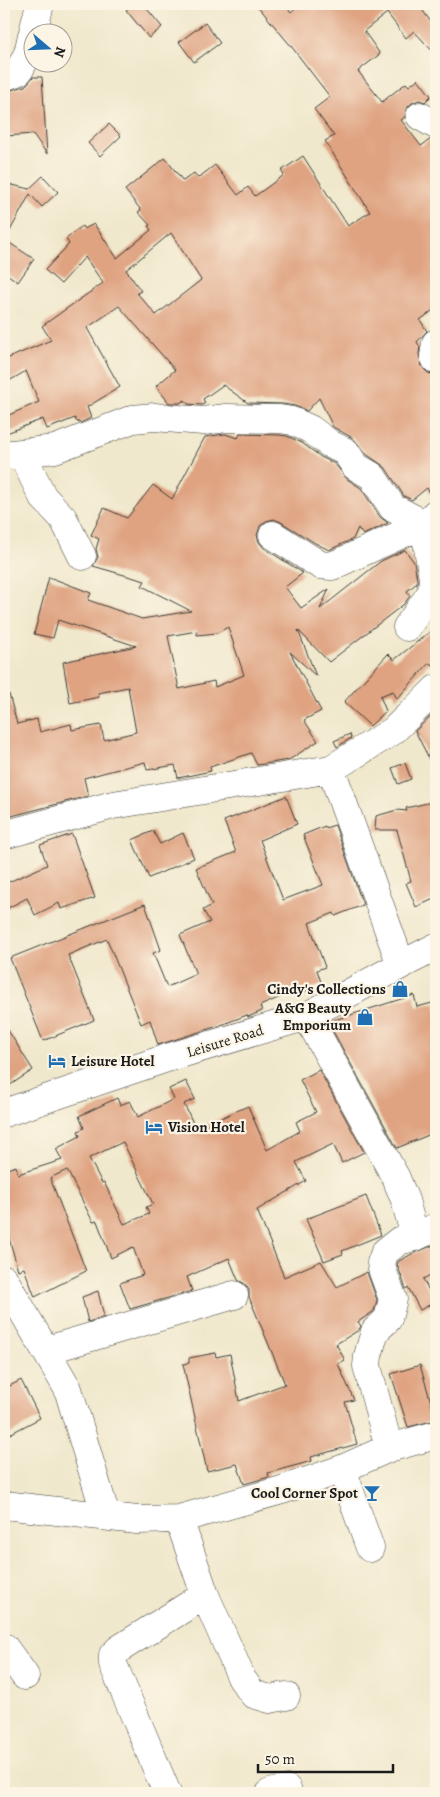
<svg xmlns="http://www.w3.org/2000/svg" width="440" height="1797" viewBox="0 0 440 1797" font-family="Alegreya,serif">
  <style>
    .building { fill: #dfa381; fill-rule: evenodd }
    .lines { fill: none; stroke-linecap: round; stroke-linejoin: round }
    .minor-casing { stroke: #3c3b36; stroke-width: 29 }
    .minor { stroke: #fff; stroke-width: 28 }
    .labels { text-anchor: middle; stroke-width: 4.5; stroke-linejoin: round; paint-order: stroke }
    .poi-label { font-size: 15px; font-weight: bold; fill: #1c1c1c; stroke: #fcf5e5; text-anchor: end }
    .street-label { font-size: 15px; fill: #1c1c1c; stroke: #fcf5e5 }
  </style>
  <rect width="100%" height="100%" fill="#fcf5e5"/>
  <filter id="ink" filterUnits="userSpaceOnUse"><feTurbulence type="fractalNoise" baseFrequency=".02" numOctaves="2"/><feDisplacementMap in="SourceGraphic" scale="10" xChannelSelector="R" yChannelSelector="G"/><feConvolveMatrix kernelMatrix="1 2 1 2 8 2 1 2 1" color-interpolation-filters="sRGB"/></filter>
  <filter id="wash" filterUnits="userSpaceOnUse"><feTurbulence type="fractalNoise" baseFrequency=".0096" numOctaves="4" result="noise"/><feDisplacementMap in="SourceGraphic" scale="20" xChannelSelector="R" yChannelSelector="G"/><feGaussianBlur stdDeviation="1.12" result="paint"/><feColorMatrix in="noise" values="0 0 0 0 0 0 0 0 0 0 0 0 0 0 0 0 0 1.4 0 .05"/><feComposite in="paint" operator="in"/></filter>
  <g filter="url(#wash)">
    <rect width="100%" height="100%" fill="#f0e8cc"/>
    <g id="blocks">
      <path class="building" d="M134,4H143L162,27L149,38L126,10Z
        M256,4H285L291,12L300,4H418L436,29V55L414,31L406,38L387,13L364,31L380,54L358,71L382,102L406,83L409,86L418,79L431,96L425,102L419,100L412,103L406,109L405,117L401,120L421,146L431,139L436,141V308L420,320L427,331L417,342L420,347L419,354L422,367L428,373L436,375V498H433L427,488L412,500L404,496L385,467L366,454L353,438L333,427L319,398L307,411L295,406L283,404L248,403L223,385L203,399L205,403L202,405L188,404L185,400L180,403H169L156,386L175,370L119,306L87,328L120,387L87,407L91,418L80,423L76,421L75,418L47,429L43,419L4,434V417L39,402L26,371L4,384V360L51,340L42,326L103,283L85,257L61,284L45,270L69,244L66,239L82,226L84,229L94,224L117,258L151,230L148,226L150,225L138,212L141,210L125,190L165,158L183,181L194,173L198,178L215,165L238,195L248,187L255,196L284,175L281,171L303,156L348,226L370,212L325,141L334,136L314,109L330,97L291,46ZM171,233L201,280L156,315L137,293L141,291L126,270Z
        M205,23L220,43L194,62L179,42Z
        M33,77H42L47,154L33,134L6,136L4,92L25,86Z
        M109,124L121,136L100,156L88,143Z
        M43,176L58,192L42,207L30,194L5,240L34,259L18,282L4,272V183L29,189Z
        M225,434L238,438L240,434L279,435L287,436L302,443L321,457L335,464L347,479L361,488L380,517L388,523L363,535L358,528L353,539L329,550L315,543L281,522L274,519L266,521L260,526L257,535L259,542L264,548L303,573L285,587L301,608L329,589L320,609L381,561L405,550L414,562L417,579V583L407,591L410,596L404,604L329,662L298,630L316,676L290,652L321,711L304,720L318,741L289,760L257,765L251,753L210,767L211,771L178,778L175,765L147,770L145,762L84,778L88,796L4,818V695L9,694L17,724L37,719L40,732L71,724L72,730L101,725L104,740L136,732L128,687L98,693L99,697L70,703L63,662L136,646L58,620L53,638L34,634L49,577L91,593L88,600L142,619L191,611L142,586L145,581L93,566L98,557L96,549L99,539L91,535L104,508L127,518L153,485L172,499L205,437ZM228,627L244,675L215,687L214,681L179,689L168,636L197,631V635L217,633Z
        M436,627V667L429,663L397,699L393,691L380,696L386,711L370,726L344,702L388,654L394,660Z
        M436,711V772L415,731Z
        M350,734L351,738L337,747L334,741Z
        M405,763L411,779L398,784L392,768Z
        M286,796L297,824L260,840L283,900L323,885L303,835L325,826V828L335,825L363,905L335,916L334,913L309,923L325,967L317,970L322,985L295,995L294,991L260,1006L262,1011L248,1017L247,1015L221,1025L158,1045L150,1020L141,1024L107,939L68,955L94,1020L43,1041L10,958L145,904L161,950L153,953L167,987L196,974L180,935L210,922L203,910L212,905L196,868L236,852L224,821Z
        M436,801V898L416,907L406,883L411,881L397,830H375L376,816L397,810L407,811L406,808Z
        M153,831L160,844L183,833L194,858L149,878L132,840Z
        M72,834L95,898L61,909L59,903L35,915L27,898L4,910V884L47,865L40,845Z
        M414,995L417,1007L436,1002V1132L397,1148L328,1022Z
        M4,1024L33,1070L4,1089Z
        M319,1070L364,1152L342,1163L333,1144L296,1162L306,1181L257,1210L284,1277L321,1261L337,1287L367,1272L377,1300L374,1311L358,1322L361,1326L359,1330L336,1344L345,1360L338,1364L354,1400L345,1402L357,1444L311,1457L312,1461L268,1473L269,1477L244,1484L237,1464L207,1471L183,1364L189,1363V1358L215,1353L216,1357L230,1354L239,1401L285,1384L249,1297V1290L245,1284L238,1280L229,1258L187,1277L192,1291L130,1309L120,1283L143,1275L133,1247L111,1258L97,1221L93,1222L67,1170L50,1178L86,1271L35,1297L24,1268L18,1270L9,1238L4,1239V1170L16,1166L18,1174L62,1160L56,1149L80,1136L78,1131L84,1128L79,1116L117,1098L120,1105L130,1101L138,1117L174,1099L169,1089L186,1081L195,1099L184,1104L196,1129L248,1106L267,1150L300,1131L296,1122L316,1112L300,1080ZM123,1142L153,1204L146,1207L149,1214L124,1224L104,1182L102,1183L89,1158Z
        M366,1196L381,1235L342,1251L343,1254L324,1261L306,1219Z
        M436,1244V1272L423,1279L435,1302L420,1310L408,1287L406,1289L397,1264L399,1261L412,1254Z
        M98,1291L104,1317L88,1322L82,1297Z
        M420,1365L433,1409L436,1408V1420L408,1427L391,1374Z
        M21,1380L40,1418L4,1437V1389Z"/>
    </g>
  </g>
  <g filter="url(#ink)">
    <use href="#blocks" fill-opacity="0" stroke="#3c3b36" stroke-width="1"/>
    <g class="lines">
      <g class="minor-casing">
        <path id="minor" d="M33,32L40,4
          M4,77L19,71L28,53L32,35
          M420,116L436,125
          M436,343L434,356L436,360
          M22,454L43,497L63,518L82,556
          M4,455L55,449L133,419L154,417L203,421L226,418L280,419L292,421L310,429L330,444L346,452L355,466L372,476L393,508L424,524L436,513
          M273,535L320,565L332,566L424,524L433,579L431,593L407,627
          M331,769L401,965
          M4,835L113,805L331,769L393,731L436,689
          M307,1016L396,1178L405,1200L415,1237L399,1241L385,1252L381,1263L383,1272L393,1299L388,1319L375,1331L368,1356L367,1366L389,1448
          M4,1113L167,1058L307,1016L401,965L436,947
          M415,1237L436,1227
          M4,1279L68,1389L106,1516
          M47,1350L234,1295
          M342,1469L370,1548
          M4,1505L137,1520L179,1519L282,1490L342,1469L389,1448L436,1435
          M179,1519L205,1595L242,1679L253,1694L270,1699L286,1696
          M4,1647L25,1676
          M167,1793L113,1664V1655L119,1649L205,1595
          M270,1793L287,1789"/>
      </g>
      <use href="#minor" class="minor"/>
    </g>
  </g>
  <defs>
    <g id="shop-bare" transform="scale(1.35)"><path d="M-5-2.5h2.3a2.7 3.5 0 0 1 5.4 0H5L5.5 6h-11ZM-1.5-2.5h3a1.5 2.3 0 0 0-3 0Z" fill="#1f6fb2" stroke="#fcf5e5" stroke-width="2.5" paint-order="stroke"/></g>
    <g id="hotel-bare" transform="scale(1.35)"><path d="M-6-4.5h1.5V1H6V5H4.5V3h-9V5H-6ZM-4 0a1.8 1.8 0 1 1 3.6 0ZM.5 0V-2.5h3Q6-2.5 6 0Z" fill="#1f6fb2" stroke="#fcf5e5" stroke-width="2.5" paint-order="stroke"/></g>
    <g id="bar-bare" transform="scale(1.35)"><path d="M-6-5H6L.8 .8V4.5H3.5V6h-7V4.5H-.8V.8Z" fill="#1f6fb2" stroke="#fcf5e5" stroke-width="2.5" paint-order="stroke"/></g>
  </defs>
  <g fill-rule="evenodd">
    <use href="#shop-bare" x="400" y="989"/>
    <use href="#shop-bare" x="365" y="1017"/>
    <use href="#hotel-bare" x="57" y="1061"/>
    <use href="#hotel-bare" x="154" y="1127"/>
    <use href="#bar-bare" x="372" y="1493"/>
  </g>
  <g class="labels">
    <g class="poi-label">
      <text x="386" y="994">Cindy's Collections</text>
      <text x="351" y="1013">A&amp;G Beauty<tspan x="351" dy="17">Emporium</tspan></text>
      <text x="71" y="1066" text-anchor="start">Leisure Hotel</text>
      <text x="168" y="1132" text-anchor="start">Vision Hotel</text>
      <text x="358" y="1498">Cool Corner Spot</text>
    </g>
    <g class="street-label">
      <text transform="translate(225 1041) rotate(-17)" y="5">Leisure Road</text>
    </g>
  </g>
  <rect width="440" height="1797" fill="none" stroke="#fcf5e5" stroke-width="20"/>
  <g transform="translate(48 48) rotate(109)"><circle r="24" fill="#fcf5e5" stroke="#a29e95"/>
  <path d="M0-4L9 19L0 12L-9 19Z" fill="#1f6fb2"/>
  <text y="-8" font-size="14" font-weight="bold" text-anchor="middle" fill="#1c1c1c">N</text>
  </g>
  <path d="M258 1764v8h135v-8" fill="none" stroke="#1c1c1c" stroke-width="2.5"/>
  <text x="265" y="1764" font-size="15" fill="#1c1c1c" stroke="#fcf5e5" stroke-width="4" paint-order="stroke">50 m</text>
</svg>
